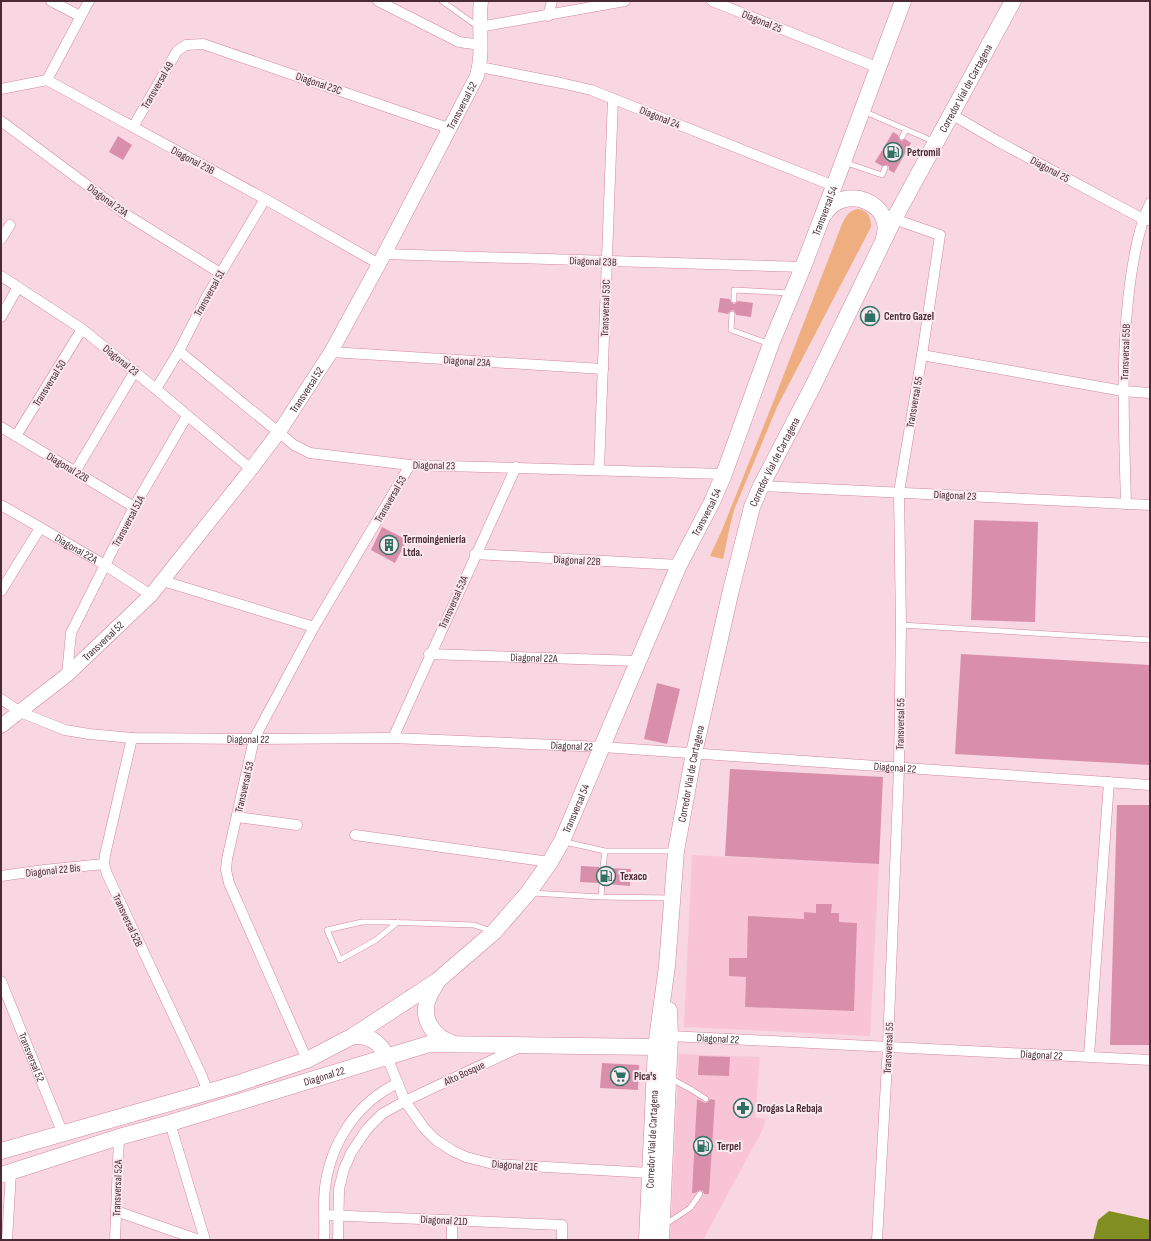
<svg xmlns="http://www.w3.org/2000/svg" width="1151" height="1241" viewBox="0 0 1151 1241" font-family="'Sofia Sans Condensed',sans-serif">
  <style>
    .built { fill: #f9c5d6 }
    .green { fill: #efae7f }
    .water { fill: #818f22 }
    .building { fill: #d98faa }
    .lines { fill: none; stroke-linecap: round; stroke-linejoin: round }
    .lane-casing { stroke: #d187a2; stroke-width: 6 }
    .street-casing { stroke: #d187a2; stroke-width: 11 }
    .secondary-casing { stroke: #d187a2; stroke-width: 15 }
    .primary-casing { stroke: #d187a2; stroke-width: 17 }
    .lane { stroke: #fff; stroke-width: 5 }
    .street { stroke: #fff; stroke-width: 10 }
    .secondary { stroke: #fff; stroke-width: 14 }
    .primary { stroke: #fff; stroke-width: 16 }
    .labels { text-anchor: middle; stroke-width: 4; stroke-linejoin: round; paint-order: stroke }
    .street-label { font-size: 11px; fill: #492a35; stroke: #fae9ef }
    .poi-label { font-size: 11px; font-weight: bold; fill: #492a35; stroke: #fae9ef; text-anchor: start }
  </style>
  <rect width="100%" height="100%" fill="#f8d7e2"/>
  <path class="built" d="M692,855L879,864L870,1036L684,1027Z
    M679,1054L760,1057L755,1117L765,1119L764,1127L703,1240H670Z"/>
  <path class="green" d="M859,209C868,211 871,217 871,227L777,407L734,510L730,526L723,559L710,556L722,530L772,405L842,224C846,216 849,210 859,209Z"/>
  <path class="water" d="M1109,1211L1150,1220V1240H1093L1098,1220Z"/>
  <path class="building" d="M893,132L898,135L900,140L902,141L905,139L911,143L894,173L889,170V167L887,165L882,166L875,162Z
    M118,136L132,145L123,160L109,152Z
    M720,298L730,299L731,302L734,304L736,303L738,301L753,303L751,317L736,315L735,312L733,310L730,311L728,314L718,312Z
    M974,520L1038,522L1035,622L971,620Z
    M382,527L407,540L395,563L371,550Z
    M961,654L1150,665V765L955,754Z
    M657,683L680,689L667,744L644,739Z
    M730,769L883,777L879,864L725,856Z
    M1117,805H1150V1045H1110Z
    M581,866L599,867L600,870L603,871L607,868L631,869L630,886L606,884L605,881L602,880L598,883L580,882Z
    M816,904H832L831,913H839V922L857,923L854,1011L745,1007L746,977L729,976V958H747L748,916L804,919V912L816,913Z
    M699,1056L730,1057L729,1076L698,1075Z
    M602,1063L639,1065L638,1090L600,1088Z
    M697,1099L705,1103L708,1102L710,1099L715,1100L709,1194H704L703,1191L700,1190L695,1193H692Z"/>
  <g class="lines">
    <g class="lane-casing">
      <path id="lane" d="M442,1L477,26
        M863,111L935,142
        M902,137L906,130
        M844,162L882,175L885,168
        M734,300V290L790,293
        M732,314L731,330L770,344
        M901,625L1150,640
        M565,842L605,851
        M603,867L605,851H673
        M602,884L601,897L671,898
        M532,893L601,897
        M398,922L376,940L340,960L327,930L362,922H384L474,925L491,931
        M670,1078L692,1090L706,1099
        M666,1224L690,1208L700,1194"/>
    </g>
    <g class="street-casing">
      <g id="street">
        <path d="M51,1L80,16"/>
        <path d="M378,1L459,42L481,45"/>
        <path d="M712,1L879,68"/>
        <path d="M548,16L552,1"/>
        <path d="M479,27L625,1"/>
        <path d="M480,67L561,83L591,90L834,186"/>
        <path d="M47,80L89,1"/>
        <path d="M1,89L47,80L265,199L379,264"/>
        <path d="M951,114L999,142L1143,219L1148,220"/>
        <path d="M1,121L127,215L220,273"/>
        <path d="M133,127L177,51L186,45L203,44L451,129"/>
        <path d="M1,239L10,225"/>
        <path d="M384,254L803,267"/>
        <path d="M1,276L82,329L156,389L251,469"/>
        <path d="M1,317L18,287"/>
        <path d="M179,351L294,445L310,453L410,465L724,474"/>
        <path d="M331,352L603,369"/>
        <path d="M922,355L1123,391L1150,393"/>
        <path d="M156,389L179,351L207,296L265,199"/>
        <path d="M1,427L134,507"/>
        <path d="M16,436L82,329"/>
        <path d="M599,469L613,99"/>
        <path d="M75,472L135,371"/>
        <path d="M761,486L1150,505"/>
        <path d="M1126,504C1124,428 1120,351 1131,276C1135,251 1139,227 1150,203"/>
        <path id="s1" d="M1,505L105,565L151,595"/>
        <path d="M475,554L679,565"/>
        <path d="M163,581L314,627"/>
        <path d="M1,591L40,528"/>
        <path id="s2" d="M429,654L639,661"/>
        <path d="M67,675L71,633L134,507L187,416"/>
        <path id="s3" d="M1,699L20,712L65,730L89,734L132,738L254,739L393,738L603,747L1150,785"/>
        <path d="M132,738L105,855L104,864L107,874L201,1074L208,1092"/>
        <path d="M393,738L516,467"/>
        <path d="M237,817L297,825"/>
        <path d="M355,835L550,862"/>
        <path d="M1,876L44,870L104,864"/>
        <path id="s4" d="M1,981L63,1134"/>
        <path id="s5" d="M670,1036L1150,1060"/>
        <path d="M1089,1056L1109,782"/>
        <path d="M387,1057L405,1101L424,1128L436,1140L453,1151L466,1157L493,1164L650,1173"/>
        <path d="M307,1060L229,883L226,870L227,859L254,739L314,627L410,465"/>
        <path d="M170,1123L205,1240"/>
        <path d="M116,1211L199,1240"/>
        <path d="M325,1215L562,1225V1240"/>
        <path d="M7,1240L11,1172"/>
        <path d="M115,1240L119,1137"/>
        <path d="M324,1240C325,1224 323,1203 325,1187C331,1143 356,1103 398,1083"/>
        <path d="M338,1240L339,1189L344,1169L351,1153L367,1129L382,1114L405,1101L520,1047"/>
        <path d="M452,1240V1221"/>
        <path d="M877,1240L888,1046L899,768L901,625L899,492L922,355L940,235L894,219"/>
      </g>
    </g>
    <g class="secondary-casing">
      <g id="secondary">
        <path id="s6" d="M1,726L67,675L151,595L251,469L279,432L331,352L379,264L477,76C484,51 478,26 481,1"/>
      </g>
    </g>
    <g class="primary-casing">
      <g id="primary">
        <path d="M825,213C845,183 895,203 884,238"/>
        <path d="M437,982C434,988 429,994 427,1002C422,1021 435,1038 452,1043"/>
        <path d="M353,1036C370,1035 380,1042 387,1057"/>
        <path id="s7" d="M1,1151L236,1084L307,1060L353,1036L437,981L494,932L528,893L550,862L562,841L679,565L712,502L724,474L771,344L803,267L834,186L903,1"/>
        <path id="s8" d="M1,1175L119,1137L170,1123L429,1044L656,1047"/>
        <path id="s9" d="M647,1240L656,1047L667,966L676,851L694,753L731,590L752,507L761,486L813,386L894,219L1013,1"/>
        <path d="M661,1240L670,1036L669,1010"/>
      </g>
    </g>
    <use href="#lane" class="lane"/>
    <use href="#street" class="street"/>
    <use href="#secondary" class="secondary"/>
    <use href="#primary" class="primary"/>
  </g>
  <defs>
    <g id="fuel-ring" transform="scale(1)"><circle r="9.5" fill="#fae9ef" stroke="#2f7263" stroke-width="1.5"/><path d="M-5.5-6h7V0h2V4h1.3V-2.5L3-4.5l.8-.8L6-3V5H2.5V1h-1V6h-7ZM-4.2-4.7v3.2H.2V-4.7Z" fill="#2f7263"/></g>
    <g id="shop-ring" transform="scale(1)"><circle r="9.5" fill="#fae9ef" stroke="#2f7263" stroke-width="1.5"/><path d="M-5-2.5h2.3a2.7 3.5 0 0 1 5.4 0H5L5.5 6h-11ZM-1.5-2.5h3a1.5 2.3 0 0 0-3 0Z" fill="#2f7263"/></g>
    <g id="building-ring" transform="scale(1)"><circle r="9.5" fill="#fae9ef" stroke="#2f7263" stroke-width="1.5"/><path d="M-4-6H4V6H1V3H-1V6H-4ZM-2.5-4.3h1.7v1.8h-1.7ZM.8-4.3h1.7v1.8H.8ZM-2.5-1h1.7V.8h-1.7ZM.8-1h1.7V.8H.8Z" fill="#2f7263"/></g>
    <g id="supermarket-ring" transform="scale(1)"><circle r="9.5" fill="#fae9ef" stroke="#2f7263" stroke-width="1.5"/><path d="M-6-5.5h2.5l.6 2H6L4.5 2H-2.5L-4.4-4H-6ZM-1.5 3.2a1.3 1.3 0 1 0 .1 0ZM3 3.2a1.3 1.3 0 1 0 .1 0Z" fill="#2f7263"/></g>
    <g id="pharmacy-ring" transform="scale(1)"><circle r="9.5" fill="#fae9ef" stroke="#2f7263" stroke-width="1.5"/><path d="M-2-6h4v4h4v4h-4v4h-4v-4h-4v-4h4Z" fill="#2f7263"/></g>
  </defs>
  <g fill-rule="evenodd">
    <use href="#fuel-ring" x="893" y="152"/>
    <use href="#shop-ring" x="870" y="316"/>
    <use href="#building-ring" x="389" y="545"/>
    <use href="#fuel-ring" x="606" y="876"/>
    <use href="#supermarket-ring" x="620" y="1076"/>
    <use href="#pharmacy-ring" x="743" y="1108"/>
    <use href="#fuel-ring" x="703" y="1146"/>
  </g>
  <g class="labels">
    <g class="street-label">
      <text transform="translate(762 21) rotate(22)" y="4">Diagonal 25</text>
      <text transform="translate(319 83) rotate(19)" y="4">Diagonal 23C</text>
      <text transform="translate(157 85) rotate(-60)" y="4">Transversal 49</text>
      <text dy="4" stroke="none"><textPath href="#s9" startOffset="1213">Corredor Vial de Cartagena</textPath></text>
      <text dy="4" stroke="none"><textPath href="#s6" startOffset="781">Transversal 52</textPath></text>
      <text transform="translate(660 117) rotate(22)" y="4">Diagonal 24</text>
      <text transform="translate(193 160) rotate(28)" y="4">Diagonal 23B</text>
      <text transform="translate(1050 169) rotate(28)" y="4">Diagonal 25</text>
      <text transform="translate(108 200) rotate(36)" y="4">Diagonal 23A</text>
      <text dy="4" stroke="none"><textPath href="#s7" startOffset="1344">Transversal 54</textPath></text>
      <text transform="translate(593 261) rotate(2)" y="4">Diagonal 23B</text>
      <text transform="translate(209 293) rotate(-61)" y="4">Transversal 51</text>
      <text transform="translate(605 308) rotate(-88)" y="4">Transversal 53C</text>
      <text transform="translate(1125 352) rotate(-88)" y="4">Transversal 55B</text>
      <text transform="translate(121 360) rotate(39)" y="4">Diagonal 23</text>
      <text transform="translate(467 361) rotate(4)" y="4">Diagonal 23A</text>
      <text transform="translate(49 383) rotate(-58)" y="4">Transversal 50</text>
      <text dy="4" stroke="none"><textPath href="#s6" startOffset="457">Transversal 52</textPath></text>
      <text transform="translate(914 402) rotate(-80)" y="4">Transversal 55</text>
      <text dy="4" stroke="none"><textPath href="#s9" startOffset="793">Corredor Vial de Cartagena</textPath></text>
      <text transform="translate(434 465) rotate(1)" y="4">Diagonal 23</text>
      <text transform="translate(68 467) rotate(31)" y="4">Diagonal 22B</text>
      <text transform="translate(955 495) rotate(3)" y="4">Diagonal 23</text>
      <text transform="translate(390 499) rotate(-60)" y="4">Transversal 53</text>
      <text dy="4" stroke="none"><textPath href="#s7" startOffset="1020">Transversal 54</textPath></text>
      <text transform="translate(128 521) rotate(-62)" y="4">Transversal 51A</text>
      <text dy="4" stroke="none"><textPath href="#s1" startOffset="87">Diagonal 22A</textPath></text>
      <text transform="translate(577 560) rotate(3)" y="4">Diagonal 22B</text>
      <text transform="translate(453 602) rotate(-66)" y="4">Transversal 53A</text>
      <text dy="4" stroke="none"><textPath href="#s6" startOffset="133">Transversal 52</textPath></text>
      <text dy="4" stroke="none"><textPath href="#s2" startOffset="105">Diagonal 22A</textPath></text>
      <text transform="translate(900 724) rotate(-89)" y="4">Transversal 55</text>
      <text dy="4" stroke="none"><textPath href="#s3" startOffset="255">Diagonal 22</textPath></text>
      <text dy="4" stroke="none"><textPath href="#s3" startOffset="579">Diagonal 22</textPath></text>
      <text dy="4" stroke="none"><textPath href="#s3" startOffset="903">Diagonal 22</textPath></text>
      <text dy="4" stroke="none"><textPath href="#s9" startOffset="469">Corredor Vial de Cartagena</textPath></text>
      <text transform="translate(244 787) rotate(-77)" y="4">Transversal 53</text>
      <text dy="4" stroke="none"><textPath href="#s7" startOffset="696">Transversal 54</textPath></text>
      <text transform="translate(53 870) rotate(-6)" y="4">Diagonal 22 Bis</text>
      <text transform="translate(128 920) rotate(65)" y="4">Transversal 52B</text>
      <text dy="4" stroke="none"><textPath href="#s5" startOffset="48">Diagonal 22</textPath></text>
      <text transform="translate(888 1048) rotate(-87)" y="4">Transversal 55</text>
      <text dy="4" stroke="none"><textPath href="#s5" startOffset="372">Diagonal 22</textPath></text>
      <text dy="4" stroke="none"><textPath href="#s4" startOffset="82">Transversal 52</textPath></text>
      <text transform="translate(464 1073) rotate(-25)" y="4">Alto Bosque</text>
      <text dy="4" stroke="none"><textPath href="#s8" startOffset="338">Diagonal 22</textPath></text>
      <text dy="4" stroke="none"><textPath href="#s9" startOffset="101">Corredor Vial de Cartagena</textPath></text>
      <text transform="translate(515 1165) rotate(4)" y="4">Diagonal 21E</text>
      <text transform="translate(117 1188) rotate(-88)" y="4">Transversal 52A</text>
      <text transform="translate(444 1220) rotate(3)" y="4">Diagonal 21D</text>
    </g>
    <g class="poi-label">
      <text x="907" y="156">Petromil</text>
      <text x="884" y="320">Centro Gazel</text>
      <text x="403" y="543">Termoingeniería<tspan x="403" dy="13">Ltda.</tspan></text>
      <text x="620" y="880">Texaco</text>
      <text x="634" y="1080">Pica's</text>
      <text x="757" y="1112">Drogas La Rebaja</text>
      <text x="717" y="1150">Terpel</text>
    </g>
  </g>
  <rect width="1151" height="1241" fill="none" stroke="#492a35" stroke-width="4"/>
</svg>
